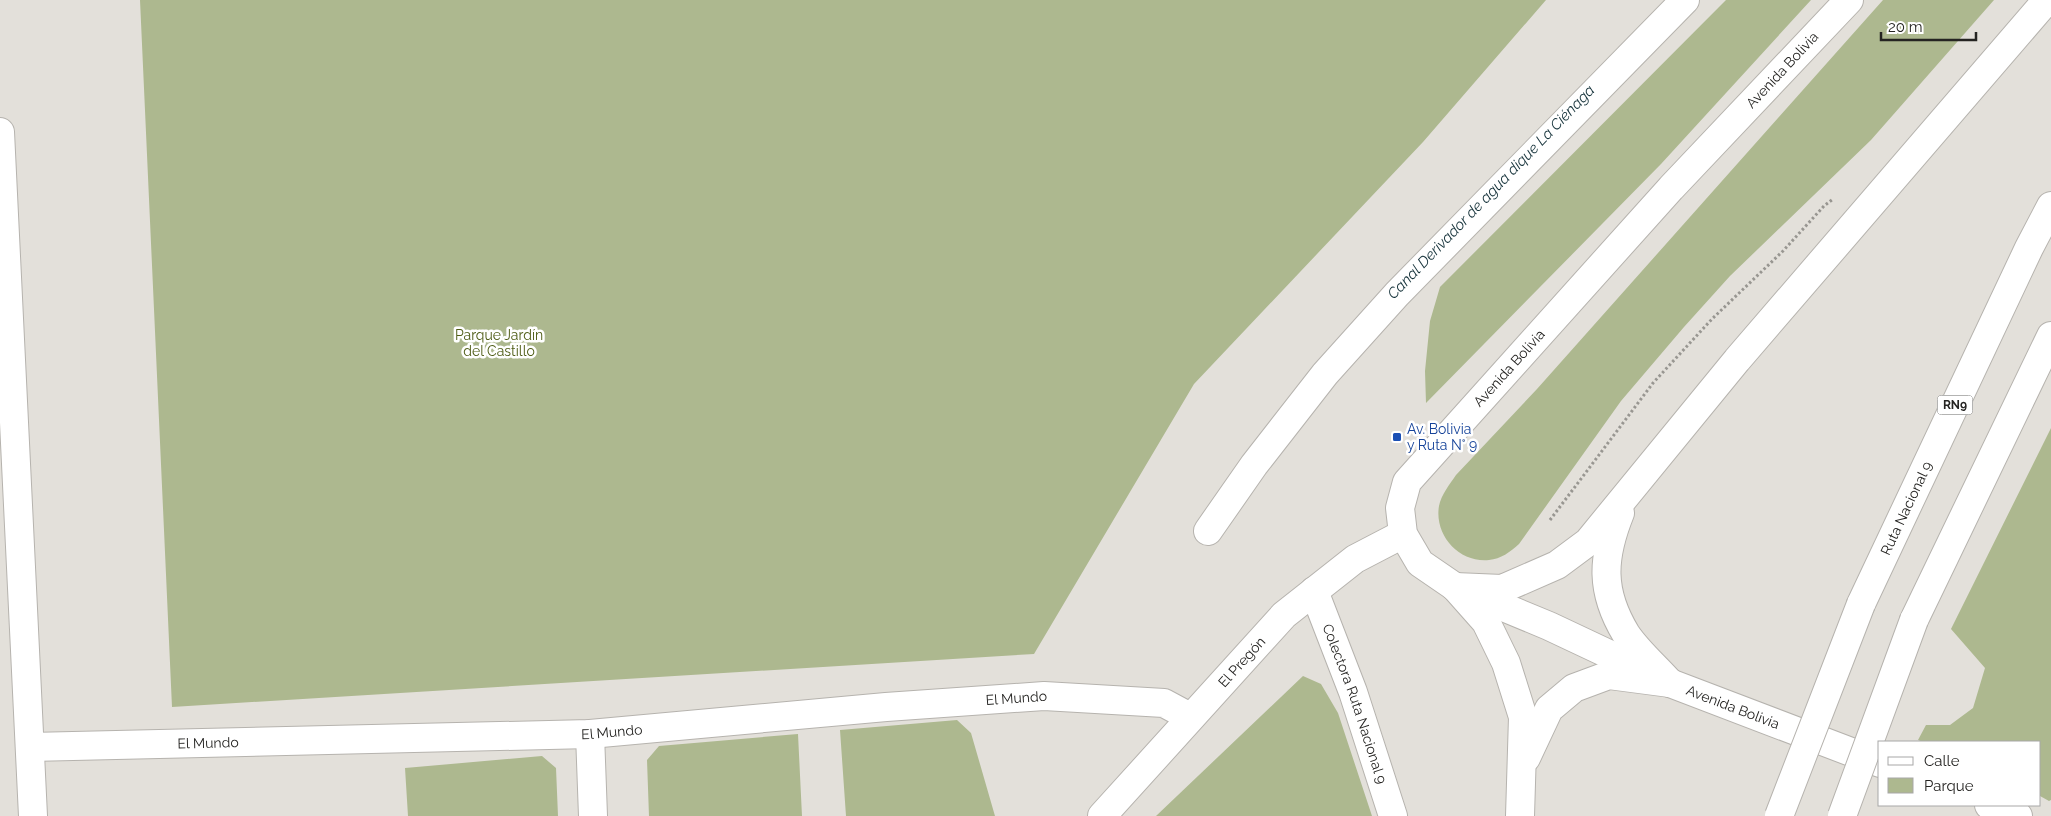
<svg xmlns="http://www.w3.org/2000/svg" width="2051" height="816" viewBox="0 0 2051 816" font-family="Raleway,sans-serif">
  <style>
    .green { fill: #adb88f }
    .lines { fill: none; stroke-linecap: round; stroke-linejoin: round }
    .street-casing { stroke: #b6b3ae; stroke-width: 30 }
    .secondary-casing { stroke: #b6b3ae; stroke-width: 30 }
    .highway-casing { stroke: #b6b3ae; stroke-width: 30 }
    .path { stroke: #989691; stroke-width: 3; stroke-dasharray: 2.5 2.5; stroke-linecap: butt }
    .street { stroke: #fff; stroke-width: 28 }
    .secondary { stroke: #fff; stroke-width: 28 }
    .highway { stroke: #fff; stroke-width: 28 }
    .highway-bridge-casing { stroke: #b6b3ae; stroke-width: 30; stroke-linecap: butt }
    .highway-bridge { stroke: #fff; stroke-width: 28 }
    .transit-dot { fill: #1a4fb4; stroke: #fff; stroke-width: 2 }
    .labels { text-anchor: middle; stroke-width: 5; stroke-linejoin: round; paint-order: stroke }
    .shield { fill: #fff; stroke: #666664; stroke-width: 1 }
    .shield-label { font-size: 12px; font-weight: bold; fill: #252422 }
    .street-label { font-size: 14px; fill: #252422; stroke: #fff }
    .park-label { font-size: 14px; fill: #4e5c15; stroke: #fff }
    .transit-label { font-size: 14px; fill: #164399; stroke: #fff; text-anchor: start }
    .water-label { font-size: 15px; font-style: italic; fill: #15323a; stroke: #fff }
  </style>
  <rect width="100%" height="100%" fill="#e3e0da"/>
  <path class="green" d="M140,0H1546L1423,142L1194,384L1034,654L172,707Z
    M1726,0H1811L1661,164L1426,403L1425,371L1430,321L1440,287Z
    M1883,0H1994L1871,140L1730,276L1684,327L1621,401L1519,544C1510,552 1501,559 1489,560C1459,563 1434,535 1439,506C1441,495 1450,484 1456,475L1537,389Z
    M2051,428V800L2049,801L2040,796V742H1923L1918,740L1926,725H1950L1973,708L1985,668L1951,629Z
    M1303,676L1321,684L1338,713L1372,816H1156Z
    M957,720L971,733L995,816H846L840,730Z
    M798,734L802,816H649L647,760L659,746Z
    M542,756L556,768L558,816H408L405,768Z"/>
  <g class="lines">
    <g class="street-casing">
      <g id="street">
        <path d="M0,132L33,816"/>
        <path d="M1208,531L1254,465L1325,374L1397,294L1685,0"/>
        <path d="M590,734L593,816"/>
        <path id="s1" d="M30,747L590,734L886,707L1044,696L1164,703L1190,717"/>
        <path id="s2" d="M1102,816L1284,615L1355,559L1403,534"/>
      </g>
    </g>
    <g class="secondary-casing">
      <g id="secondary">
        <path id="s3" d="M1849,0L1671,188L1407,482L1400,508L1403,534L1420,563L1455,587L1549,626L1670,683L1880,763"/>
        <path id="s4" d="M1314,591L1353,692L1393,816"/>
        <path d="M1989,805L2018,816"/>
      </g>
    </g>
    <g class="highway-casing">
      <g id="highway">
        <path d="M1620,513C1602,558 1600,591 1626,634C1638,652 1656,667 1670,683"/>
        <path d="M1455,587L1502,589L1557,565L1588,542L1737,360L2047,0"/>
        <path d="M1455,587L1486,622L1506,663L1523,717L1520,816"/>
        <path id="s5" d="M1861,604L2029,248L2051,206"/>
        <path d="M1914,620L2051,336"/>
        <path d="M1526,758L1549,709L1574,688L1609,675L1670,683"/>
      </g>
    </g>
    <path class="path" d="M1550,520L1653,383L1712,319L1783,251L1824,206L1833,199"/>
    <use href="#street" class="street"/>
    <use href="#secondary" class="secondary"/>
    <use href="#highway" class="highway"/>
    <g class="highway-bridge-casing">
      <path id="highway-bridge" d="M1779,816L1861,604
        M1842,816L1914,620"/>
    </g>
    <use href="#highway-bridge" class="highway-bridge"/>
  </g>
  <rect class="transit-dot" x="1392" y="432" width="10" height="10" rx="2.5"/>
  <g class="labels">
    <rect class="shield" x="1937.5" y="395.5" width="35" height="19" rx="4"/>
    <g class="shield-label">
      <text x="1955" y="409">RN9</text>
    </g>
    <g class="street-label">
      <text transform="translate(1782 70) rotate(-47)" y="5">Avenida Bolivia</text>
      <text transform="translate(1509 368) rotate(-48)" y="5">Avenida Bolivia</text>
      <text dy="5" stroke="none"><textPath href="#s5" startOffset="106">Ruta Nacional 9</textPath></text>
      <text dy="5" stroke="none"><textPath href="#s2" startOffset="208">El Pregón</textPath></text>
      <text dy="5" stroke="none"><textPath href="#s1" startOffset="988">El Mundo</textPath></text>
      <text dy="5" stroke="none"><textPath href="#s4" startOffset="120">Colectora Ruta Nacional 9</textPath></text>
      <text dy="5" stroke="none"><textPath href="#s3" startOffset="1086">Avenida Bolivia</textPath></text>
      <text dy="5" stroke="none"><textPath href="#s1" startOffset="582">El Mundo</textPath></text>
      <text dy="5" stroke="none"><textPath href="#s1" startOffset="178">El Mundo</textPath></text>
    </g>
    <g class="park-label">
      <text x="499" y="340">Parque Jardín<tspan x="499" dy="16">del Castillo</tspan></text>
    </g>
    <g class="transit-label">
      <text x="1407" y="434">Av. Bolivia<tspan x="1407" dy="16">y Ruta N° 9</tspan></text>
    </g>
    <g class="water-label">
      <text transform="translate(1491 192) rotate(-46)" y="5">Canal Derivador de agua dique La Ciénaga</text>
    </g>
  </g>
  <rect x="1878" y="741" width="162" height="65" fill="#ffffff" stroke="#a8a7a7"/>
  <rect x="1888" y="757" width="25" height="8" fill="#ffffff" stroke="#a8a7a7"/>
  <text x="1924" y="766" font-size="15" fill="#252422">Calle</text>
  <rect x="1888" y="778" width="25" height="15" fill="#adb88f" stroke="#a8a7a7"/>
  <text x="1924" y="791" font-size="15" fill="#252422">Parque</text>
  <path d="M1881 32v8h95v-8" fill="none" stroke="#252422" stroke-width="2.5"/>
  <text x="1888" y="32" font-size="15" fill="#252422" stroke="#ffffff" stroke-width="4" paint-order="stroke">20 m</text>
</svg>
